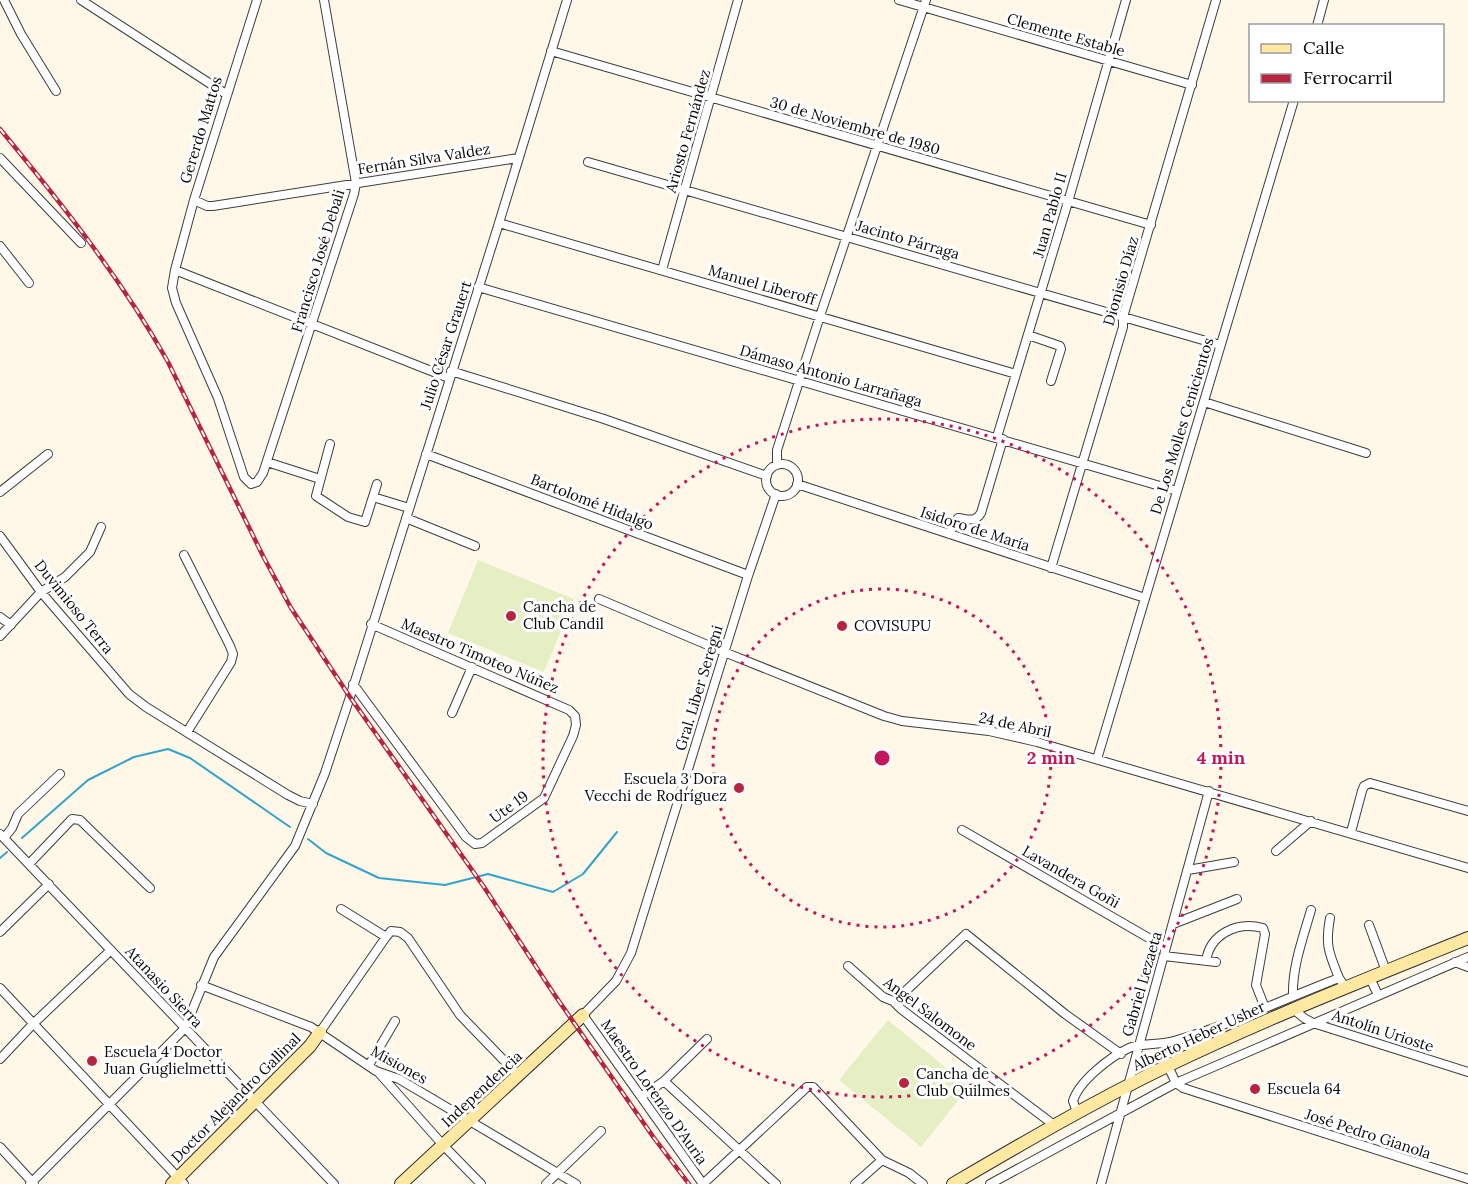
<svg xmlns="http://www.w3.org/2000/svg" width="1468" height="1184" viewBox="0 0 1468 1184" font-family="Lora,serif">
  <style>
    .pitch { fill: #e6efc4 }
    .lines { fill: none; stroke-linecap: round; stroke-linejoin: round }
    .stream { stroke: #34a3cc; stroke-width: 2 }
    .street-casing { stroke: #3d3d3d; stroke-width: 10 }
    .secondary-casing { stroke: #2c2c2c; stroke-width: 14 }
    .street { stroke: #fff; stroke-width: 8 }
    .secondary { stroke: #ffe9a2; stroke-width: 12 }
    .rail-casing { stroke: #b8243e; stroke-width: 4.5 }
    .rail { stroke: #fff; stroke-width: 2; stroke-dasharray: 7; stroke-linecap: butt }
    .ring { fill: none; stroke: #c2185b; stroke-width: 3; stroke-dasharray: 3 6 }
    .poi-dot { fill: #b8243e; stroke: #fff; stroke-width: 2 }
    .labels { text-anchor: middle; stroke-width: 6; stroke-linejoin: round; paint-order: stroke }
    .street-label { font-size: 15px; fill: #0a0a0a; stroke: #fff }
    .poi-label { font-size: 15px; fill: #0a0a0a; stroke: #fff; text-anchor: start }
    .centre { fill: #c2185b; stroke: #fff; stroke-width: 3 }
    .ring-label { font-size: 18px; text-anchor: middle; font-weight: bold; fill: #c2185b; stroke: #fff; stroke-width: 6; stroke-linejoin: round; paint-order: stroke }
  </style>
  <rect width="100%" height="100%" fill="#fff7e7"/>
  <path class="pitch" d="M478,560L574,599L544,672L448,633Z
    M888,1020L969,1087L921,1147L839,1080Z"/>
  <g class="lines">
    <path class="stream" d="M22,838L88,780L134,757L168,749L190,758L290,827
      M308,839L326,853L379,878L445,885L488,874L553,892L583,874L617,832
      M0,858L7,852"/>
    <g class="street-casing">
      <path id="street" d="M4,0L21,34L56,91
        M81,0L226,94
        M257,0L194,200L175,270L172,288L176,303L218,398L244,477L251,484L257,482L263,473L354,194L356,183L324,0
        M899,0L1192,85
        M1317,26L1324,0
        M551,51L1151,225
        M0,158L81,243
        M588,162L1220,345
        M194,200L207,206H213L518,158
        M499,223L1016,374
        M0,246L29,283
        M175,270L449,378
        M662,270L738,0
        M478,287L1177,491
        M1028,335L1060,346L1061,349L1051,381
        M451,371L604,419L767,476
        M1204,402L1366,453
        M997,437L1068,202L1126,0
        M330,444L316,496L348,517L365,522L377,484
        M426,454L748,575
        M267,462L320,479
        M766 480a16 16 0 1 1 32 0a16 16 0 1 1-32 0Z
        M777,465V450L820,316L926,0
        M797,484L1145,598
        M0,492L48,454
        M373,497L409,508
        M406,518L475,546
        M949,534L958,518C968,519 975,523 981,513L1003,439
        M0,536L41,592L129,694L146,707L288,795L300,801L313,804
        M184,555L230,646L233,654L231,662L187,732
        M1051,568L1123,327V317L1216,0
        M599,599L724,652L884,716L902,721L989,731L1037,742L1468,868
        M0,617L11,625
        M0,636L41,592L65,577L90,552L101,527
        M353,684L466,837L475,844L482,843L544,798L573,736L576,725L575,716L569,710L371,624
        M452,713L472,667
        M1097,759L1294,100
        M962,830L1166,948
        M1351,832L1362,791L1364,786L1370,783L1468,811
        M0,834L334,1184
        M4,838L12,828L18,814L60,774
        M1276,851L1311,821
        M29,864L72,819L80,820L150,888
        M1188,870L1234,862
        M341,909L386,937
        M1330,918C1325,946 1329,953 1339,978
        M1173,924L1237,899
        M1369,925L1386,971
        M0,932L49,884
        M1164,956L1216,962
        M1206,961C1210,934 1237,921 1263,928L1265,934L1256,985L1265,1008
        M1455,962L1468,967
        M848,966L883,997L893,1001L901,1009L1054,1125
        M1370,978L1378,995
        M201,985L311,1027L376,1071L399,1079L576,1184
        M0,988L184,1184
        M1293,996C1292,967 1303,938 1311,910
        M894,1002L966,934L1065,1014L1121,1054
        M1292,1008L1304,1018L1313,1023L1468,1072
        M320,1032L386,937L391,931L400,932L408,938L460,1015L518,1075
        M0,1059L33,1024L111,950
        M369,1065L395,1021
        M1168,1066L1176,1083L1183,1088L1468,1179
        M379,1073L443,1145L481,1184
        M664,1081L776,1184
        M641,1097L664,1081L707,1039
        M1077,1112L1073,1101C1079,1081 1110,1057 1129,1048C1139,1043 1161,1045 1174,1041C1230,1025 1284,999 1339,978L1346,988
        M0,1147L34,1184
        M30,1184L185,1028L214,957L295,846L325,773L350,697L499,223L567,0
        M546,1184L601,1131
        M703,1184L583,1015L616,981L631,953L747,579L776,494
        M703,1184L807,1087H813L882,1160L909,1173L923,1184
        M855,1184L882,1160
        M990,1184L1176,1083L1468,957
        M1101,1184L1209,791"/>
    </g>
    <g class="secondary-casing">
      <path id="secondary" d="M172,1184L310,1046L320,1032
        M401,1184L583,1015
        M953,1184C1023,1143 1093,1102 1165,1067C1264,1019 1367,979 1468,938"/>
    </g>
    <use href="#street" class="street"/>
    <use href="#secondary" class="secondary"/>
    <g class="rail-casing">
      <path id="rail" d="M0,129C61,203 121,278 168,362L263,556L291,608L350,697L484,887L554,994L654,1138L689,1184"/>
    </g>
    <use href="#rail" class="rail"/>
  </g>
  <g class="ring">
    <circle cx="882" cy="758" r="169"/>
    <circle cx="882" cy="758" r="339"/>
  </g>
  <g class="poi-dot">
    <circle cx="511" cy="616" r="6"/>
    <circle cx="842" cy="626" r="6"/>
    <circle cx="739" cy="788" r="6"/>
    <circle cx="92" cy="1061" r="6"/>
    <circle cx="904" cy="1083" r="6"/>
    <circle cx="1255" cy="1089" r="6"/>
  </g>
  <g class="labels">
    <g class="street-label">
      <text transform="translate(1066 35) rotate(16)" y="5">Clemente Estable</text>
      <text transform="translate(855 126) rotate(16)" y="5">30 de Noviembre de 1980</text>
      <text transform="translate(201 130) rotate(-73)" y="5">Gererdo Mattos</text>
      <text transform="translate(688 131) rotate(-74)" y="5">Ariosto Fernández</text>
      <text transform="translate(424 159) rotate(-9)" y="5">Fernán Silva Valdez</text>
      <text transform="translate(1050 215) rotate(-74)" y="5">Juan Pablo II</text>
      <text transform="translate(908 240) rotate(16)" y="5">Jacinto Párraga</text>
      <text transform="translate(318 261) rotate(-73)" y="5">Francisco José Debali</text>
      <text transform="translate(1121 281) rotate(-74)" y="5">Dionisio Díaz</text>
      <text transform="translate(762 285) rotate(16)" y="5">Manuel Liberoff</text>
      <text transform="translate(446 345) rotate(-72)" y="5">Julio César Grauert</text>
      <text transform="translate(831 376) rotate(16)" y="5">Dámaso Antonio Larrañaga</text>
      <text transform="translate(1182 426) rotate(-73)" y="5">De Los Molles Cenicientos</text>
      <text transform="translate(592 502) rotate(21)" y="5">Bartolomé Hidalgo</text>
      <text transform="translate(975 529) rotate(18)" y="5">Isidoro de María</text>
      <text transform="translate(74 607) rotate(51)" y="5">Duvimioso Terra</text>
      <text transform="translate(480 656) rotate(23)" y="5">Maestro Timoteo Núñez</text>
      <text transform="translate(699 688) rotate(-73)" y="5">Gral. Liber Seregni</text>
      <text transform="translate(1015 725) rotate(12)" y="5">24 de Abril</text>
      <text transform="translate(509 807) rotate(-36)" y="5">Ute 19</text>
      <text transform="translate(1071 877) rotate(30)" y="5">Lavandera Goñi</text>
      <text transform="translate(1142 984) rotate(-74)" y="5">Gabriel Lezaeta</text>
      <text transform="translate(164 987) rotate(47)" y="5">Atanasio Sierra</text>
      <text transform="translate(930 1014) rotate(37)" y="5">Angel Salomone</text>
      <text transform="translate(1383 1031) rotate(18)" y="5">Antolín Urioste</text>
      <text transform="translate(1199 1036) rotate(-25)" y="5">Alberto Heber Usher</text>
      <text transform="translate(399 1065) rotate(29)" y="5">Misiones</text>
      <text transform="translate(482 1089) rotate(-43)" y="5">Independencia</text>
      <text transform="translate(654 1092) rotate(55)" y="5">Maestro Lorenzo D'Auria</text>
      <text transform="translate(236 1098) rotate(-45)" y="5">Doctor Alejandro Gallinal</text>
      <text transform="translate(1368 1134) rotate(18)" y="5">José Pedro Gianola</text>
    </g>
    <g class="poi-label">
      <text x="523" y="612">Cancha de<tspan x="523" dy="17">Club Candil</tspan></text>
      <text x="854" y="631">COVISUPU</text>
      <text x="727" y="784" text-anchor="end">Escuela 3 Dora<tspan x="727" dy="17">Vecchi de Rodríguez</tspan></text>
      <text x="104" y="1057">Escuela 4 Doctor<tspan x="104" dy="17">Juan Guglielmetti</tspan></text>
      <text x="916" y="1079">Cancha de<tspan x="916" dy="17">Club Quilmes</tspan></text>
      <text x="1267" y="1094">Escuela 64</text>
    </g>
  </g>
  <circle cx="882" cy="758" r="9" class="centre"/>
  <g class="ring-label">
    <text x="1051" y="764">2 min</text>
    <text x="1221" y="764">4 min</text>
  </g>
  <rect x="1249" y="24" width="195" height="78" fill="#ffffff" stroke="#9d9d9d" stroke-width="1.5"/>
  <rect x="1261" y="44" width="30" height="9" fill="#ffe9a2" stroke="#9d9d9d" stroke-width="1.5"/>
  <text x="1303" y="54" font-size="18" fill="#0a0a0a">Calle</text>
  <rect x="1261" y="74" width="30" height="9" fill="#b8243e" stroke="#9d9d9d" stroke-width="1.5"/>
  <text x="1303" y="84" font-size="18" fill="#0a0a0a">Ferrocarril</text>
</svg>
